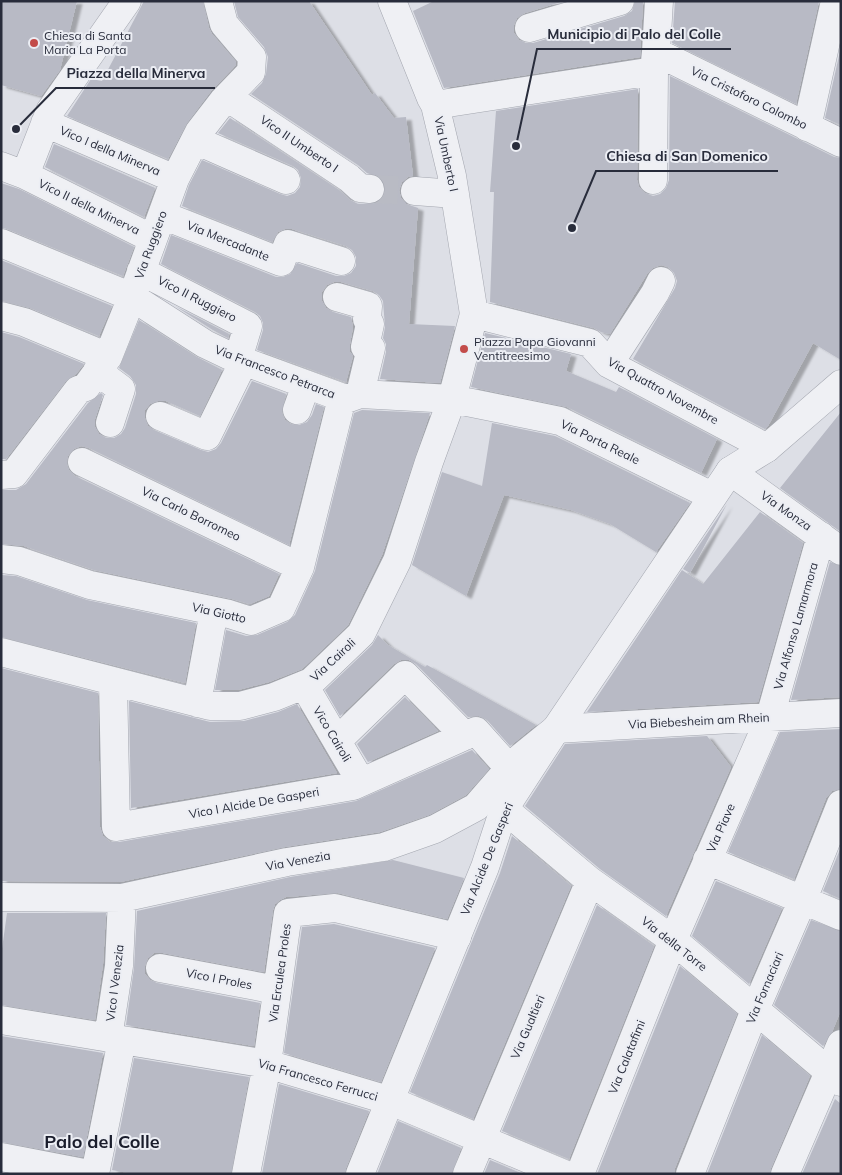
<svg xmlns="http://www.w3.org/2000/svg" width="842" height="1175" viewBox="0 0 842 1175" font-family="Mulish,sans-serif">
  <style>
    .building { fill: #b8bac5; filter: url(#shadow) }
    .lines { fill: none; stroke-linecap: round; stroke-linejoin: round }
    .minor-tunnel { stroke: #b9bbc4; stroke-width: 28; stroke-dasharray: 28 14; stroke-linecap: butt }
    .minor-casing { stroke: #a3a6af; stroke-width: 29 }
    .tertiary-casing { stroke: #a3a6af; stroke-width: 29 }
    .minor { stroke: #eff0f4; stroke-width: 28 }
    .tertiary { stroke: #eff0f4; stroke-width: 28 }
    .poi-dot { fill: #c34c4a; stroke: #eceef4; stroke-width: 2 }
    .labels { text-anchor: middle; stroke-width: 4; stroke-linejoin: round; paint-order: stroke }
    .poi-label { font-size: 12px; fill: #282c3b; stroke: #eceef4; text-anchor: start }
    .street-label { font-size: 12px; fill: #282c3b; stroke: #eceef4 }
    .district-label { font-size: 18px; font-weight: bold; fill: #1a1d2c; stroke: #eceef4 }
    .leader { fill: none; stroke: #282c3b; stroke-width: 2 }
    .callout-dot { fill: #282c3b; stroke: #eceef4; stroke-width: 2 }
    .callout-label { font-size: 14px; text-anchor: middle; font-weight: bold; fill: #282c3b; stroke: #eceef4; stroke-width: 4; stroke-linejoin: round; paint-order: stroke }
  </style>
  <defs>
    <filter id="shadow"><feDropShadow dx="5.5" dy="3" stdDeviation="1" flood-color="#0004"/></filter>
  </defs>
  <rect width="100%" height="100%" fill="#dddfe6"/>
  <path class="building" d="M1,1H77L60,70L41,96L1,85Z
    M144,1H203L209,28L212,34L236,62V65L211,91L187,123L168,159L67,116L91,79L102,81Z
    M234,1H309L372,95L375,93L394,118L406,117L413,176L408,177L402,182L399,190L401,198L406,204L418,208L409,324L455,326L440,383L380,379L386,352V344L383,338L385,327L383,301L379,295L373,291L341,282H334L327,285L322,292V301L326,308L333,312L351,317L353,327L350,344V352L353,356L346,382L257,350L263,330V323L260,316L255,312L161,264L171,235L276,277H283L290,274L297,263L336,276H344L351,273L356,266V257L352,250L346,246L292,229H285L278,232L272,242L182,206L189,185L202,160L280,194L287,196L295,193L300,187L301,178L298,170L293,166L218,133L230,118L339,190L350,200L358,204L376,203L382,198L385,191L384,183L379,177L367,173L358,165L251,94L262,83L266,74L268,57L264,47L238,17Z
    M434,1H564L525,13L517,18L514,25V33L519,40L526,43H533L624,16L632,11L635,1H643L640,57L444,88L413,11Z
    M675,1H819L796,104L672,43Z
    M841,47V125L825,118Z
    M670,76L834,157L841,158V360L813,343L768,426L765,429L633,359L675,288L677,281L674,273L668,267L661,265L653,268L647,274L610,334L601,332L594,328L490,302L494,192H490L496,111L638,89L637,180L639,187L645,193L653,196L660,194L666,188L669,180Z
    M54,144L155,188L144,217L45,167Z
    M1,183L19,189L134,247L123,276L7,229L1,228Z
    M1,260L112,306L99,336L30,308L1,301Z
    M175,306L229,334L228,338L213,330Z
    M139,320L197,357L222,370L200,416L166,401H158L150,404L145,410V418L148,426L154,430L201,450L208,452L216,449L221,443L252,381L286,394L282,412L285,420L291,424L299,425L307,422L312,415L316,404L324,407L289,545L89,448L81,446L74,449L68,456L67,464L69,470L75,476L279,574L269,596L250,604L232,599L94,570L24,546L1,544V490H16L26,484L88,403L101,393L103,395L95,419V427L99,434L106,438H114L121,434L125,428L136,394V385L130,376L119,368Z
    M1,332L19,337L84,364L76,374L66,381L6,459H1Z
    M485,333L571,354L566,371L616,392L619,387L717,439L701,473L567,407L471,387Z
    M362,410L430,413L382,555L348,625L302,669L269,682L238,690H215L226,630L246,636L257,635L287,622L295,615L315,571L354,413Z
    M841,412V532L780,488Z
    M492,423L555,436L690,503L656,552L610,524L571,510L504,495L466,596L412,565L442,472L482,486Z
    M727,504L690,573L683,569Z
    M760,512L803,543L758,702L587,712L682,570L703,584Z
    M830,562L841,566V697L791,700Z
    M1,575L16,576L87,600L196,623L185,683L1,637Z
    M378,635L388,645L425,667L427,665L536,725L510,746L487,720L479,716L468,717L416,664L409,660H401L394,664L340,716L325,690L372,645Z
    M1,668L98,693L100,827L103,836L110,842H119L356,801L472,750L489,769L466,795L429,815L380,832L285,847L120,882L1,881Z
    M405,697L438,731L368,762L357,744Z
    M129,701L210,722L244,721L278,712L297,704L337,773L131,808Z
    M841,729V789L832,791L826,798L794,879L728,852L780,732Z
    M707,736L731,767L666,916L600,869L525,806L565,744Z
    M512,836L571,886L473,1119L410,1092L500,873Z
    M841,847V899L823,891Z
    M393,860L464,878L447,919L338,893L286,897L280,900L275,904L273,910L264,972L163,953H154L148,958L145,966V974L150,980L157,983L260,1003L254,1046L126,1025L134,968L137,911L290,877Z
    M716,881L782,908L749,984L692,936Z
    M597,905L654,946L569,1159L502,1131Z
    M7,913H106L103,964L95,1020L1,1005V956Z
    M811,920L841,931V1010L832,1032L823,1046L774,1005Z
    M334,924L435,948L381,1082L284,1053L302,927Z
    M680,966L737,1014L675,1168V1174H597Z
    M762,1035L810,1076L771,1168L770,1174H707Z
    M1,1036L103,1053L83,1157L1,1142Z
    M134,1058L249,1077L231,1174H134L112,1170Z
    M279,1084L369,1111L346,1168L345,1174H262Z
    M835,1099L841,1104V1174H802Z
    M398,1121L461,1148L452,1174H377Z
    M490,1160L523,1174H484Z"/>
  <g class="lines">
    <path class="minor-tunnel" d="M370,189L415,191"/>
    <g class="minor-casing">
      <path id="minor" d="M529,28L620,1
        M656,52L841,143
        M227,97L349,178L360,188L370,189
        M435,105L654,71
        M45,123L175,179
        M807,127L835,1
        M195,140L286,180
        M1,166L25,175L50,111L127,1
        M25,175L153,239
        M653,180L654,71L656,52L659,1
        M415,191L455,194
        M162,215L281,262L288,244L341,261
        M1,243L132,297L205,344L232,357L346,399L360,394L452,399L560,421L712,496
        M141,271L248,326L238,359
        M337,297L368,306L367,319L370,324L365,347L371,348L360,394
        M474,314L590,343L609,364L767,448
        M1,316L24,322L108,357
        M609,364L655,293L661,281
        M97,371L121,389L110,423
        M297,410L306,385
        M160,416L207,436L244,361
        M82,462L300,567
        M730,471L841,551
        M1,475L14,474L78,390L86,387L108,357L132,297L175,179L199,132L223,101L251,72L252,57L224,24L218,1
        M1,559L19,561L90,585L229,614L251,621L281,608L300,567L342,398
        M1,652L210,706H240L274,697L311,682L361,634L397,561L429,462L452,399L474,314L452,176L435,105L431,98L392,1
        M113,681L116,827L353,786L476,731L510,769
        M304,685L361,782
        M197,703L214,611
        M337,741L405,675L465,736
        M504,809L590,881L673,940L841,1082
        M707,860L841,916
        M1,897L122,898L287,862L384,847L435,829L476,807L515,762L556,729L841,713
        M160,968L277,990
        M1,1020L267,1064L391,1101L564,1174
        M108,1038L119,966L122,898
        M1,1157L89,1174
        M95,1174L122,1040
        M246,1174L267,1064L288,913L335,908L457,937
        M467,1174L590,881
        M580,1174L673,940L770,717L821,536
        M690,1174L755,1010L803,899L841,804
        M785,1174L841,1044"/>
    </g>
    <g class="tertiary-casing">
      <path id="tertiary" d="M360,1174L485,867L504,809L556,729L730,471L767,448L841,384"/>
    </g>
    <use href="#minor" class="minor"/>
    <use href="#tertiary" class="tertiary"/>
  </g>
  <g class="poi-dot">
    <circle cx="34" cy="43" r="5"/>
    <circle cx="464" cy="349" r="5"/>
  </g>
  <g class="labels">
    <g class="poi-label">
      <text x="44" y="40">Chiesa di Santa<tspan x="44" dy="14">Maria La Porta</tspan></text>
      <text x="474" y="346">Piazza Papa Giovanni<tspan x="474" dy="14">Ventitreesimo</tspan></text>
    </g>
    <g class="street-label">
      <text transform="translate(749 98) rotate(26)" y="4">Via Cristoforo Colombo</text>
      <text transform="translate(299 144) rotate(34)" y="4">Vico II Umberto I</text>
      <text transform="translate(110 151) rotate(23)" y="4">Vico I della Minerva</text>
      <text transform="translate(446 154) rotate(78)" y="4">Via Umberto I</text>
      <text transform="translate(89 207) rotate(26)" y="4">Vico II della Minerva</text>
      <text transform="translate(228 241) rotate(22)" y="4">Via Mercadante</text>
      <text transform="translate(151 245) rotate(-70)" y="4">Via Ruggiero</text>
      <text transform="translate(197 299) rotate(27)" y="4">Vico II Ruggiero</text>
      <text transform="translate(275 372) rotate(21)" y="4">Via Francesco Petrarca</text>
      <text transform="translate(663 391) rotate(29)" y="4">Via Quattro Novembre</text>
      <text transform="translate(600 442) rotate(26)" y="4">Via Porta Reale</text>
      <text transform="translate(786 511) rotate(35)" y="4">Via Monza</text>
      <text transform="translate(191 514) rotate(26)" y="4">Via Carlo Borromeo</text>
      <text transform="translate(219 613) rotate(13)" y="4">Via Giotto</text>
      <text transform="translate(796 626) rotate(-74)" y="4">Via Alfonso Lamarmora</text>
      <text transform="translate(333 660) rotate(-43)" y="4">Via Cairoli</text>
      <text transform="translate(699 721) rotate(-3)" y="4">Via Biebesheim am Rhein</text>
      <text transform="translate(332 734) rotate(59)" y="4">Vico Cairoli</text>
      <text transform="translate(254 803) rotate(-10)" y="4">Vico I Alcide De Gasperi</text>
      <text transform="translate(721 828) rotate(-66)" y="4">Via Piave</text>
      <text transform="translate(487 859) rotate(-68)" y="4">Via Alcide De Gasperi</text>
      <text transform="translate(298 861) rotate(-10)" y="4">Via Venezia</text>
      <text transform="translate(674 944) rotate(38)" y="4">Via della Torre</text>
      <text transform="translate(280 973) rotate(-82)" y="4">Via Erculea Proles</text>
      <text transform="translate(219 979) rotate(11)" y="4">Vico I Proles</text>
      <text transform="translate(115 983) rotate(-83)" y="4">Vico I Venezia</text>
      <text transform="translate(765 988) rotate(-67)" y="4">Via Fornaciari</text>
      <text transform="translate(528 1027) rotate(-67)" y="4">Via Gualtieri</text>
      <text transform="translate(627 1057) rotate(-68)" y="4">Via Calatafimi</text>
      <text transform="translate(318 1080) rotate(16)" y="4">Via Francesco Ferrucci</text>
    </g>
    <g class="district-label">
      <text x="102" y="1148">Palo del Colle</text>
    </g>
  </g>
  <path class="leader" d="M516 146L537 49H731M16 129L56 88H215M572 228L596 171H778"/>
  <g class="callout-dot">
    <circle cx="516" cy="146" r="5"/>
    <circle cx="16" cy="129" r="5"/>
    <circle cx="572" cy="228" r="5"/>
  </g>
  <g class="callout-label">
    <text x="634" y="39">Municipio di Palo del Colle</text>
    <text x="136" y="78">Piazza della Minerva</text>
    <text x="687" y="161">Chiesa di San Domenico</text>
  </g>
  <rect width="842" height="1175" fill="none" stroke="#282c3b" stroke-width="5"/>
</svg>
